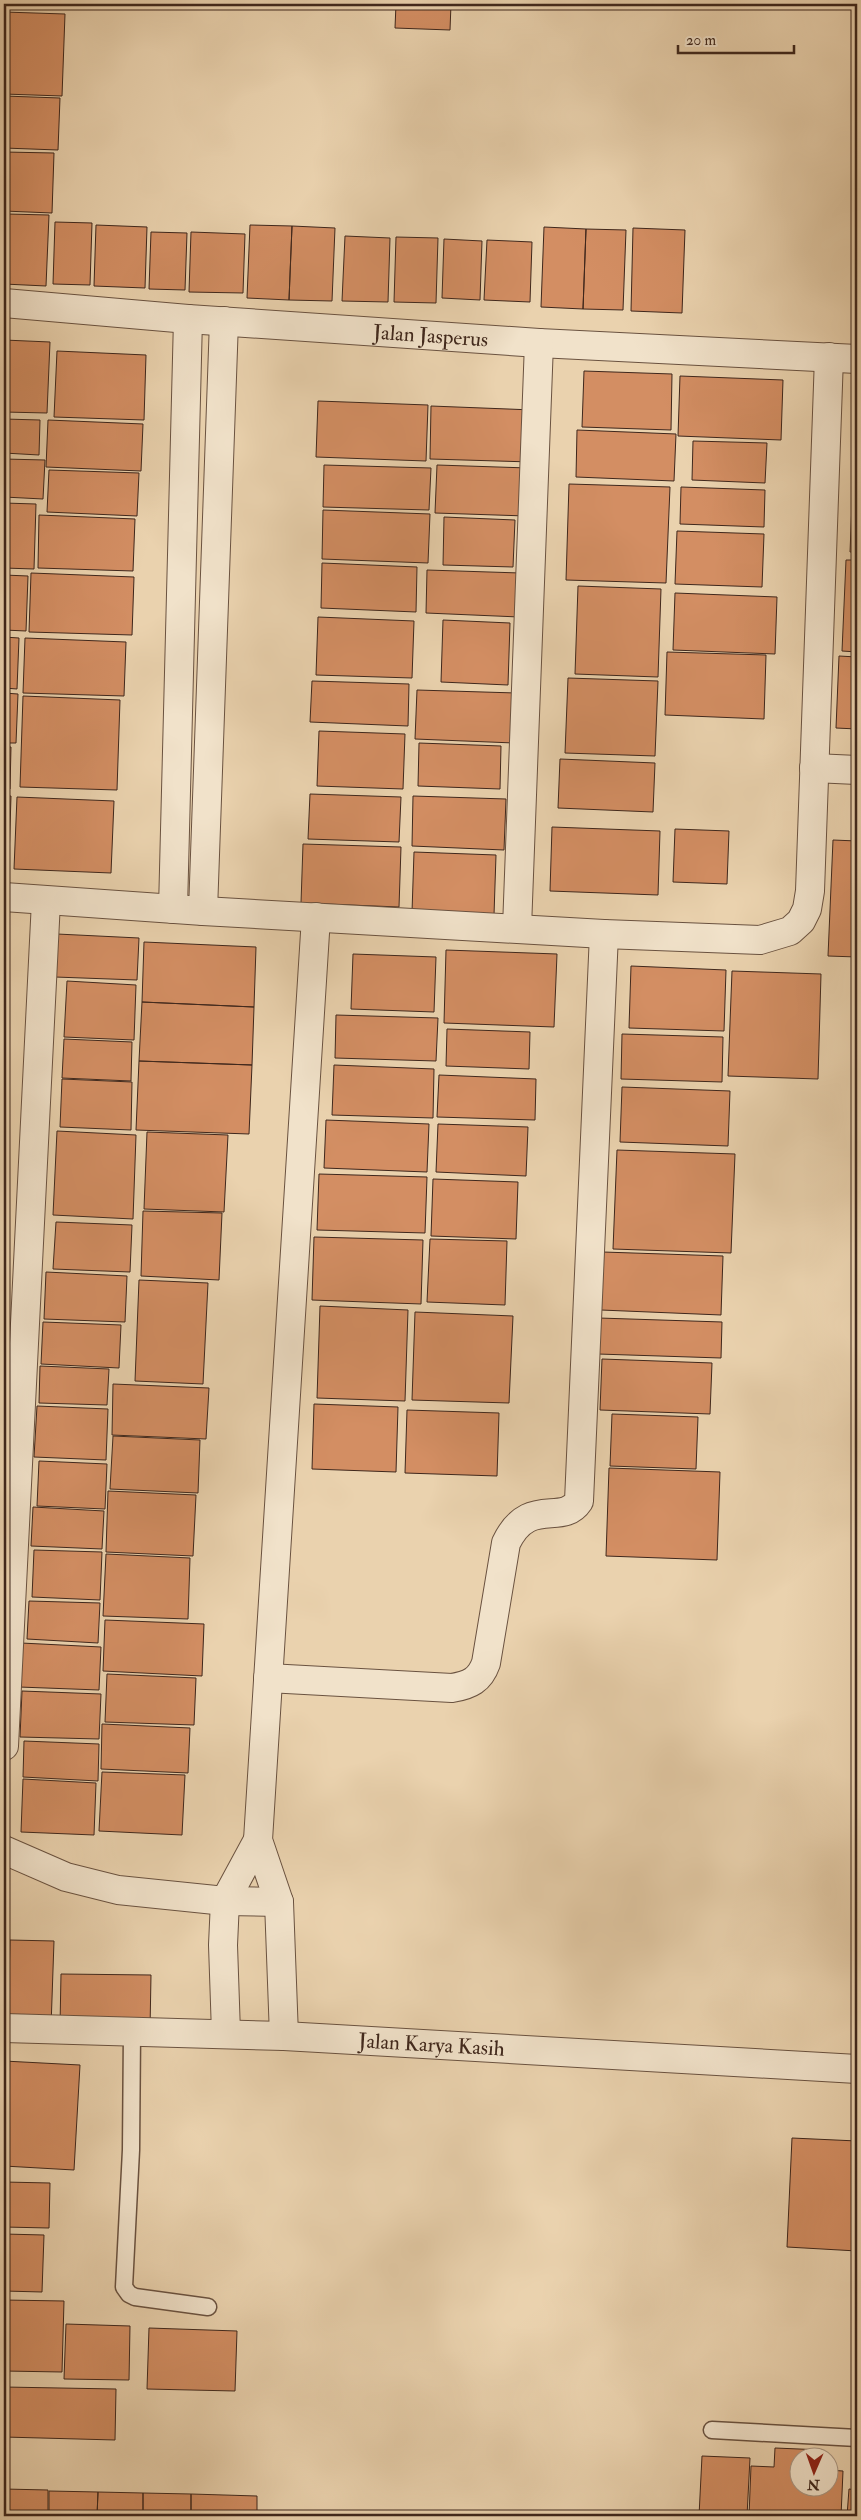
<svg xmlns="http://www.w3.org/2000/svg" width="861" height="2520" viewBox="0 0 861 2520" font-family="'IM FELL Double Pica',serif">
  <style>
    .building { fill: #d38e63; stroke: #3f271c }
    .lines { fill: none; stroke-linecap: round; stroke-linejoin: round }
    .lane-casing { stroke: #6a5240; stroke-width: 19 }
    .street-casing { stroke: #6a5240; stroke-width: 30 }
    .lane { stroke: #f1e2ca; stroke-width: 16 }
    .street { stroke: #f1e2ca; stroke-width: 28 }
    .labels { text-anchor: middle; stroke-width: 4; stroke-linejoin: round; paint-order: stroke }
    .street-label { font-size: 21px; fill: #3f271c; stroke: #f1e2ca }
  </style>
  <rect width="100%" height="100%" fill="#ead2ae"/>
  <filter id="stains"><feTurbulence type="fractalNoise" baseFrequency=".004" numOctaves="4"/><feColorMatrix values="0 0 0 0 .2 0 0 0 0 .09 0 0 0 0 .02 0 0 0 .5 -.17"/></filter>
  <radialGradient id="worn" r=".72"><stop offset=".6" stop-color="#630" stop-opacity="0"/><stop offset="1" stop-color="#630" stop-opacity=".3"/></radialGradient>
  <path class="building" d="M4,4H66V7Z
    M396,4H451L450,30L395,28Z
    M4,12L65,14L62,96L4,94Z
    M4,96L60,98L58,150L4,148Z
    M4,152L54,153L52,213L4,211Z
    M4,213L6,214L4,284Z
    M6,214L49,215L46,286L4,284Z
    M55,222L92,223L90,285L53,284Z
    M96,225L147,227L145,288L94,286Z
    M250,225L292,226L289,300L247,298Z
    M292,226L335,228L332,301L289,300Z
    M544,227L586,229L583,309L541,307Z
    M633,228L685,230L682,313L631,311Z
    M586,229L626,230L623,310L583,309Z
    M151,232L187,233L185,290L149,289Z
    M191,232L245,234L243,293L189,292Z
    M345,236L390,238L388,302L342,301Z
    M396,237L438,238L436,303L394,302Z
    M444,239L482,241L480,300L442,298Z
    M487,240L532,242L530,302L484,300Z
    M4,340L50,342L47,413L4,412Z
    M57,351L146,355L144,420L54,417Z
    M584,371L672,374L671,430L582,427Z
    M680,376L783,380L781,440L678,436Z
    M318,401L428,405L426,461L316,457Z
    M431,406L533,410L531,462L430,459Z
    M4,419L40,420L39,455L4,453Z
    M48,420L143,424L141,471L46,467Z
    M577,430L676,434L674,481L576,477Z
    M693,441L767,443L765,483L692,480Z
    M854,455H857V552H850Z
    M4,459L45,460L43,499L4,497Z
    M324,465L431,468L429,510L323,507Z
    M437,465L528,468L526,516L435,513Z
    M49,470L139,473L137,516L47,512Z
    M569,484L670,487L666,583L566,580Z
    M681,487L765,490L764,527L680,524Z
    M4,503L36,504L34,569L4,568Z
    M323,510L430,514L428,563L322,559Z
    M39,515L135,519L133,571L38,568Z
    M444,517L515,520L513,567L443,565Z
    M677,531L764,534L762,587L675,584Z
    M846,560H857V652L842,651Z
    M322,563L417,567L416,612L321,608Z
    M427,570L520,573L519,617L426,613Z
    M31,573L134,577L132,635L29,632Z
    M4,575L28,576L26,631L4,630Z
    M578,586L661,589L658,677L575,674Z
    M675,593L777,597L775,654L673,650Z
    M318,617L414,621L412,678L316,675Z
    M443,620L510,623L508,685L441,682Z
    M4,637L19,638L17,689L4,688Z
    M25,638L126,642L124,696L23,693Z
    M667,652L766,655L764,719L665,715Z
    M839,656L857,657V729L836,728Z
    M568,678L658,681L655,756L565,753Z
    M312,681L409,684L408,726L310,722Z
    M417,690L516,693L514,743L415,739Z
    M4,693L18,694L16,743H4Z
    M23,696L120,700L117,790L20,787Z
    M319,731L405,734L403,789L317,786Z
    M419,743L501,746L500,789L418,786Z
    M4,747H11L10,789H4Z
    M560,759L655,763L653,812L558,808Z
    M310,794L401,797L399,842L308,839Z
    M4,796H11L9,859H4Z
    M413,796L506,799L504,850L412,846Z
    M17,797L114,801L111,873L14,869Z
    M552,827L660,831L658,895L550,891Z
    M675,829L729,831L727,884L673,882Z
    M833,840L857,841V957L828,956Z
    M303,844L401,847L399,907L301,903Z
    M414,852L496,855L494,915L412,912Z
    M57,934L139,938L137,980L55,977Z
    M144,942L256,947L254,1007L142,1002Z
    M446,950L557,954L554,1027L444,1023Z
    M353,954L436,957L434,1012L351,1009Z
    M631,966L726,970L724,1031L629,1028Z
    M732,971L821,974L818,1079L728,1076Z
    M67,981L136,985L134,1040L64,1037Z
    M142,1002L254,1007L252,1065L139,1061Z
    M336,1015L438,1018L436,1061L335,1058Z
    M447,1029L530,1032L529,1069L446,1066Z
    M622,1034L723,1037L722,1082L621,1079Z
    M64,1039L132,1042L131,1081L62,1078Z
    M139,1061L252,1065L249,1134L136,1130Z
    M334,1065L434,1069L433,1118L332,1115Z
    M439,1075L536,1079L535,1120L437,1117Z
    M62,1079L132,1082L131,1130L60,1127Z
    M622,1087L730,1091L728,1146L620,1142Z
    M326,1120L429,1124L427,1172L324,1168Z
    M438,1124L528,1127L526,1176L436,1172Z
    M57,1131L136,1135L133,1219L53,1215Z
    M147,1132L228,1135L224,1212L144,1209Z
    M617,1150L735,1154L731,1253L613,1249Z
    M319,1174L427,1177L425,1233L317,1230Z
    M433,1179L518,1182L516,1239L431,1236Z
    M143,1211L222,1213L219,1280L141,1276Z
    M56,1222L132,1225L130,1272L53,1269Z
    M314,1237L423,1240L421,1304L312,1300Z
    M430,1239L507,1241L505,1305L427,1302Z
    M603,1252L723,1256L721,1315L601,1310Z
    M46,1272L127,1276L125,1322L44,1319Z
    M139,1280L208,1283L203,1384L135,1381Z
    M320,1306L408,1310L405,1401L317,1398Z
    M415,1312L513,1316L509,1403L412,1400Z
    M599,1318L722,1322L721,1358L598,1354Z
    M43,1322L121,1325L119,1368L41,1364Z
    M602,1359L712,1363L710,1414L600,1410Z
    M40,1366L109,1369L107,1405L39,1403Z
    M113,1384L209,1388L206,1439L112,1435Z
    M314,1404L398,1407L396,1472L312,1469Z
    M37,1406L108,1409L106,1460L34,1457Z
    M407,1410L499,1413L497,1476L405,1473Z
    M612,1414L698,1417L696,1469L610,1466Z
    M113,1436L200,1440L198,1493L110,1489Z
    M39,1461L107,1464L105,1509L37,1506Z
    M609,1468L720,1472L717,1560L606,1556Z
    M108,1491L196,1495L193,1556L106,1552Z
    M33,1507L104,1511L102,1549L31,1546Z
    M34,1550L102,1552L100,1600L32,1597Z
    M106,1554L190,1558L188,1619L103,1616Z
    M29,1601L100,1603L98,1643L27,1639Z
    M105,1620L204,1624L202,1676L103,1671Z
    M21,1643L101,1647L99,1690L19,1687Z
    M107,1674L196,1678L194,1725L105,1722Z
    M22,1691L101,1694L99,1739L20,1737Z
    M102,1724L190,1728L188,1773L101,1769Z
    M24,1741L99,1744L98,1781L23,1777Z
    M102,1772L185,1775L182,1835L99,1831Z
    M23,1779L96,1783L94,1835L21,1832Z
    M10,1940L54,1941L51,2027L8,2026Z
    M61,1974L151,1975L150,2029L60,2026Z
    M4,2061L80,2065L74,2170L4,2166Z
    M792,2138L857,2141V2251L787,2247Z
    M4,2182L50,2183L49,2228L4,2227Z
    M4,2234L44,2235L42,2292L4,2291Z
    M4,2300L64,2301L62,2372L4,2371Z
    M66,2324L130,2326L129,2380L64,2379Z
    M149,2328L237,2331L235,2391L147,2389Z
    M4,2387L116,2389L115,2440L4,2437Z
    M775,2448L823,2450V2458H798V2488H828V2470L843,2471L841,2516H749L751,2466L774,2467Z
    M702,2456L750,2458L747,2516H699Z
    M4,2489L48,2490V2516H4Z
    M849,2489L857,2490V2516H847Z
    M49,2491L98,2492L97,2516H49Z
    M98,2492L143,2493V2516H97Z
    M143,2493L191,2494V2516H143Z
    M191,2494L257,2496V2516H191Z"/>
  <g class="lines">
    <g class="lane-casing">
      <path id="lane" d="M132,2032L131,2150L124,2287L129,2294L135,2297L208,2307
        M712,2430L857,2438"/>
    </g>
    <g class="street-casing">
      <g id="street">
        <path id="s1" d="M4,303L188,319L539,343L857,359"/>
        <path d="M814,768L857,770"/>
        <path d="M4,897L203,911L604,934L760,940L790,931L801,921L807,909L810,891L829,357"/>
        <path d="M173,909L188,319"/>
        <path d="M203,911L224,321"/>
        <path d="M517,928L539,343"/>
        <path d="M268,1678L452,1688C470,1685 480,1680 486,1663L506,1543C529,1495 562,1527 579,1501L604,934"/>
        <path d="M4,1746L46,901"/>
        <path d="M4,1850L66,1877L118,1890L225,1901L279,1902"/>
        <path id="s2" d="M4,2028L284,2036L857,2069"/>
        <path d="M226,2033L223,1945L225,1901L258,1840"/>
        <path d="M284,2036L279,1902L258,1840L316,917"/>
      </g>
    </g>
    <use href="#lane" class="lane"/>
    <use href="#street" class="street"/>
  </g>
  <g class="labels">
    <g class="street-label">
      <text dy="7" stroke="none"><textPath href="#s1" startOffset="428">Jalan Jasperus</textPath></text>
      <text dy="7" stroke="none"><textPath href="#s2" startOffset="428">Jalan Karya Kasih</textPath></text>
    </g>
  </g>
  <rect width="861" height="2520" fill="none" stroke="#ead2ae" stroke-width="20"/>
  <rect x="5" y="5" width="851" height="2510" fill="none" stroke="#3f271c" stroke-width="2.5"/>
  <rect x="10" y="10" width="841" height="2500" fill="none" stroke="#3f271c"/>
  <g transform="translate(814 2472) rotate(182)"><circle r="24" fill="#f1e2ca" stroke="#aa9784"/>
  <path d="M0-4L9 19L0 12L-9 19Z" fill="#8f2418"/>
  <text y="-8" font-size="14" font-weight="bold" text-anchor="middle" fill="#3f271c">N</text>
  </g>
  <path d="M678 45v8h116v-8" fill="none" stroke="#3f271c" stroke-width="2.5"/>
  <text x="686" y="45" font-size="15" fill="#3f271c" stroke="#f1e2ca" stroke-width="4" paint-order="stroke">20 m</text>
  <rect width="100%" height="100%" filter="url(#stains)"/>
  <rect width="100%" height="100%" fill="url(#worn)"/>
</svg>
